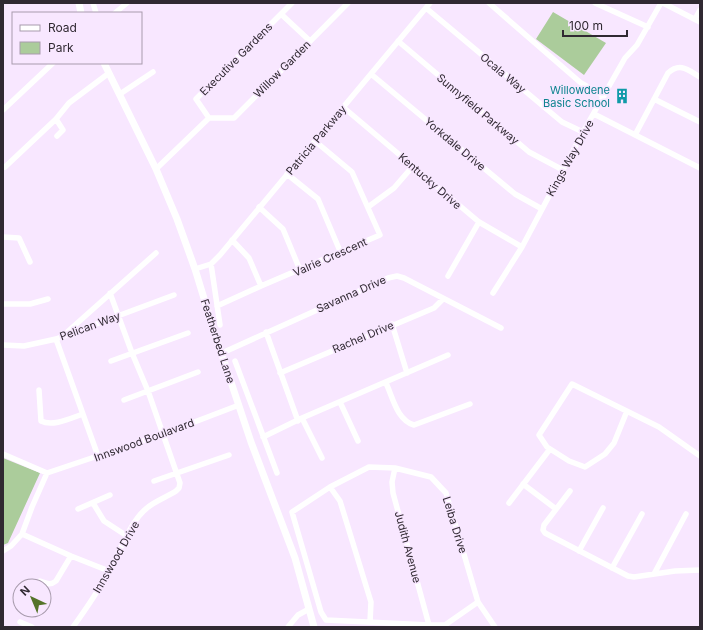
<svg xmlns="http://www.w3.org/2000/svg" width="703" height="630" viewBox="0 0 703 630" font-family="Inter,sans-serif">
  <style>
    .green { fill: #abcc9b }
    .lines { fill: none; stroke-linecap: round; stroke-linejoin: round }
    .minor { stroke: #fff; stroke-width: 5.5 }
    .major { stroke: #fff; stroke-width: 7 }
    .labels { text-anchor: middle; stroke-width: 3; stroke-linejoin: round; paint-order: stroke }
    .street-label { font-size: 11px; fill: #302932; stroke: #f8e7ff }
    .culture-label { font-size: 11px; fill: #0d838f; stroke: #f8e7ff; text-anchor: end }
  </style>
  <rect width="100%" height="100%" fill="#f8e7ff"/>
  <path class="green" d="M553,12L606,43L584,75L536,39Z
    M3,458L40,473L8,543L3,545Z"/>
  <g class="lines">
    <path class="minor" d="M93,3L96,13
      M489,3L581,83L604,96
      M595,3L648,27
      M663,3L700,22
      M426,8L562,122L583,132
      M115,13L127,3
      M281,14L310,41
      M695,19L700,10
      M398,41L529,152L563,170
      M371,74L515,194L542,209
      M120,94L153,72
      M654,99L700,122
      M343,107L479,222L522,247
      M3,110L53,63
      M594,114L700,168
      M209,118H234L348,3
      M209,118L196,99L292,3
      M56,119L63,130L57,136
      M635,135L668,73C680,62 688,70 700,77
      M5,167L56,119L69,103L109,73
      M156,169L209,118
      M287,174L318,199L340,251
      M259,207L283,229L300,270
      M368,207L394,188L413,166
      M3,237L19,238L30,262
      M232,240L249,258L261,286
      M211,264L220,325
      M195,269L211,264L220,255L430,3
      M448,276L479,222
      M493,293L522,247L583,132L625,58L637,45L661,3
      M3,304H30L48,299
      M217,306L261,286L380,235L352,172L315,141
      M392,324L407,373
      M266,332L298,421
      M65,334L156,253
      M56,339L98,456
      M3,345L24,346L56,339L174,295
      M222,353L388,278L397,276L404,278L501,328
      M111,361L188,333
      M235,361L277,473
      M280,373L434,308L443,299
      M386,383C393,398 397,420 414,425L470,404
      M39,390L41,421C53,427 71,418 83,414
      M124,400L198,372
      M340,402L358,441
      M627,411L614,443L605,454L585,467L569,461L547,447L539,435L572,384L659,427L700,456
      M302,418L322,458
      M263,437L302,418L448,355
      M3,454L47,473L163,434L239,405
      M395,468L392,482L393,493L429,625
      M154,481L229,455
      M523,484L556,509
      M330,487L340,501L371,602L370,622
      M570,491L544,525L543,530L545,533L628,576L634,577L675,571L700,570
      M93,503L104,521L127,536
      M509,503L550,449
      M78,509L110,495
      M22,534L71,556L109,571
      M3,551L11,546L22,534L32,507L47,473
      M579,551L603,508
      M612,568L642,514
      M654,574L686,514
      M40,581C46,583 50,586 56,581L71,556
      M478,602L445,625H429L326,620L321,612L292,512L330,487L369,467L395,468L431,477L446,493L478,602L495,627
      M20,622L32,627
      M73,627C86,609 99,590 109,571C119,553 131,520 147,508C155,501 167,497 176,491L179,488L180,483L148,391L132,353L110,293
      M288,627L298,615L309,609"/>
    <path class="major" d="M79,3L81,13
      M104,63L156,169L177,219L195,269L214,331L251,442L295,558L314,627"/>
  </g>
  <defs>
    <g id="building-bare" transform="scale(1.2)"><path d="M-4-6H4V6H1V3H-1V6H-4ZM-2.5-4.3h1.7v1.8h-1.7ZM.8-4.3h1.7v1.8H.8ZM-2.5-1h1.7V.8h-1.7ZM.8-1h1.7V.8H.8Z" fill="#0f9aa8" stroke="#f8e7ff" stroke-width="2.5" paint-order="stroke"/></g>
  </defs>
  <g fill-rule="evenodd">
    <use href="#building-bare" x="622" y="96"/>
  </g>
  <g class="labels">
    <g class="street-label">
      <text transform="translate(236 59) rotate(-45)" y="4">Executive Gardens</text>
      <text transform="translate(282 69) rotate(-45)" y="4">Willow Garden</text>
      <text transform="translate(503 73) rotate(40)" y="4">Ocala Way</text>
      <text transform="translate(478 109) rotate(40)" y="4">Sunnyfield Parkway</text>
      <text transform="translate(316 140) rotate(-50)" y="4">Patricia Parkway</text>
      <text transform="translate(455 144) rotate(40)" y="4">Yorkdale Drive</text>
      <text transform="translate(570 158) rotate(-61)" y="4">Kings Way Drive</text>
      <text transform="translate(430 181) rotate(41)" y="4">Kentucky Drive</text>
      <text transform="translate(330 257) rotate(-24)" y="4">Valrie Crescent</text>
      <text transform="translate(351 294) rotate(-24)" y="4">Savanna Drive</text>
      <text transform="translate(90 326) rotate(-20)" y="4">Pelican Way</text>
      <text transform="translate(363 337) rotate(-23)" y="4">Rachel Drive</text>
      <text transform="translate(218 341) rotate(72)" y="4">Featherbed Lane</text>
      <text transform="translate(144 440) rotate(-20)" y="4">Innswood Boulavard</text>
      <text transform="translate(455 525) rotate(73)" y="4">Leiba Drive</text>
      <text transform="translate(408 547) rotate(75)" y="4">Judith Avenue</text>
      <text transform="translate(116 557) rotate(-60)" y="4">Innswood Drive</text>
    </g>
    <g class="culture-label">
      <text x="610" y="94">Willowdene<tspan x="610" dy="13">Basic School</tspan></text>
    </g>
  </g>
  <rect width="703" height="630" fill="none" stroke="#302932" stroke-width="8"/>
  <rect x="12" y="12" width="130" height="52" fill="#f8e7ff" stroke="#a89bad"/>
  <rect x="20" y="25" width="20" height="6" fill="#ffffff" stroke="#a89bad"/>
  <text x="48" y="32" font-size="12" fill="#302932">Road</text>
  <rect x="20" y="42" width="20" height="12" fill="#abcc9b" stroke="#a89bad"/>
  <text x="48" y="52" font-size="12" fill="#302932">Park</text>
  <g transform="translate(32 598) rotate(316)"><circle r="19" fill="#f8e7ff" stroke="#a89bad"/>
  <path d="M0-3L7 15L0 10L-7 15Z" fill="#547329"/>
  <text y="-6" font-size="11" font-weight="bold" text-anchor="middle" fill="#302932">N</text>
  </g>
  <path d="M563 30v6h64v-6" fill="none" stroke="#302932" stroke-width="2"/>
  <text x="569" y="30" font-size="12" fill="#302932" stroke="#f8e7ff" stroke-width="3" paint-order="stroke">100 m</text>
</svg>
